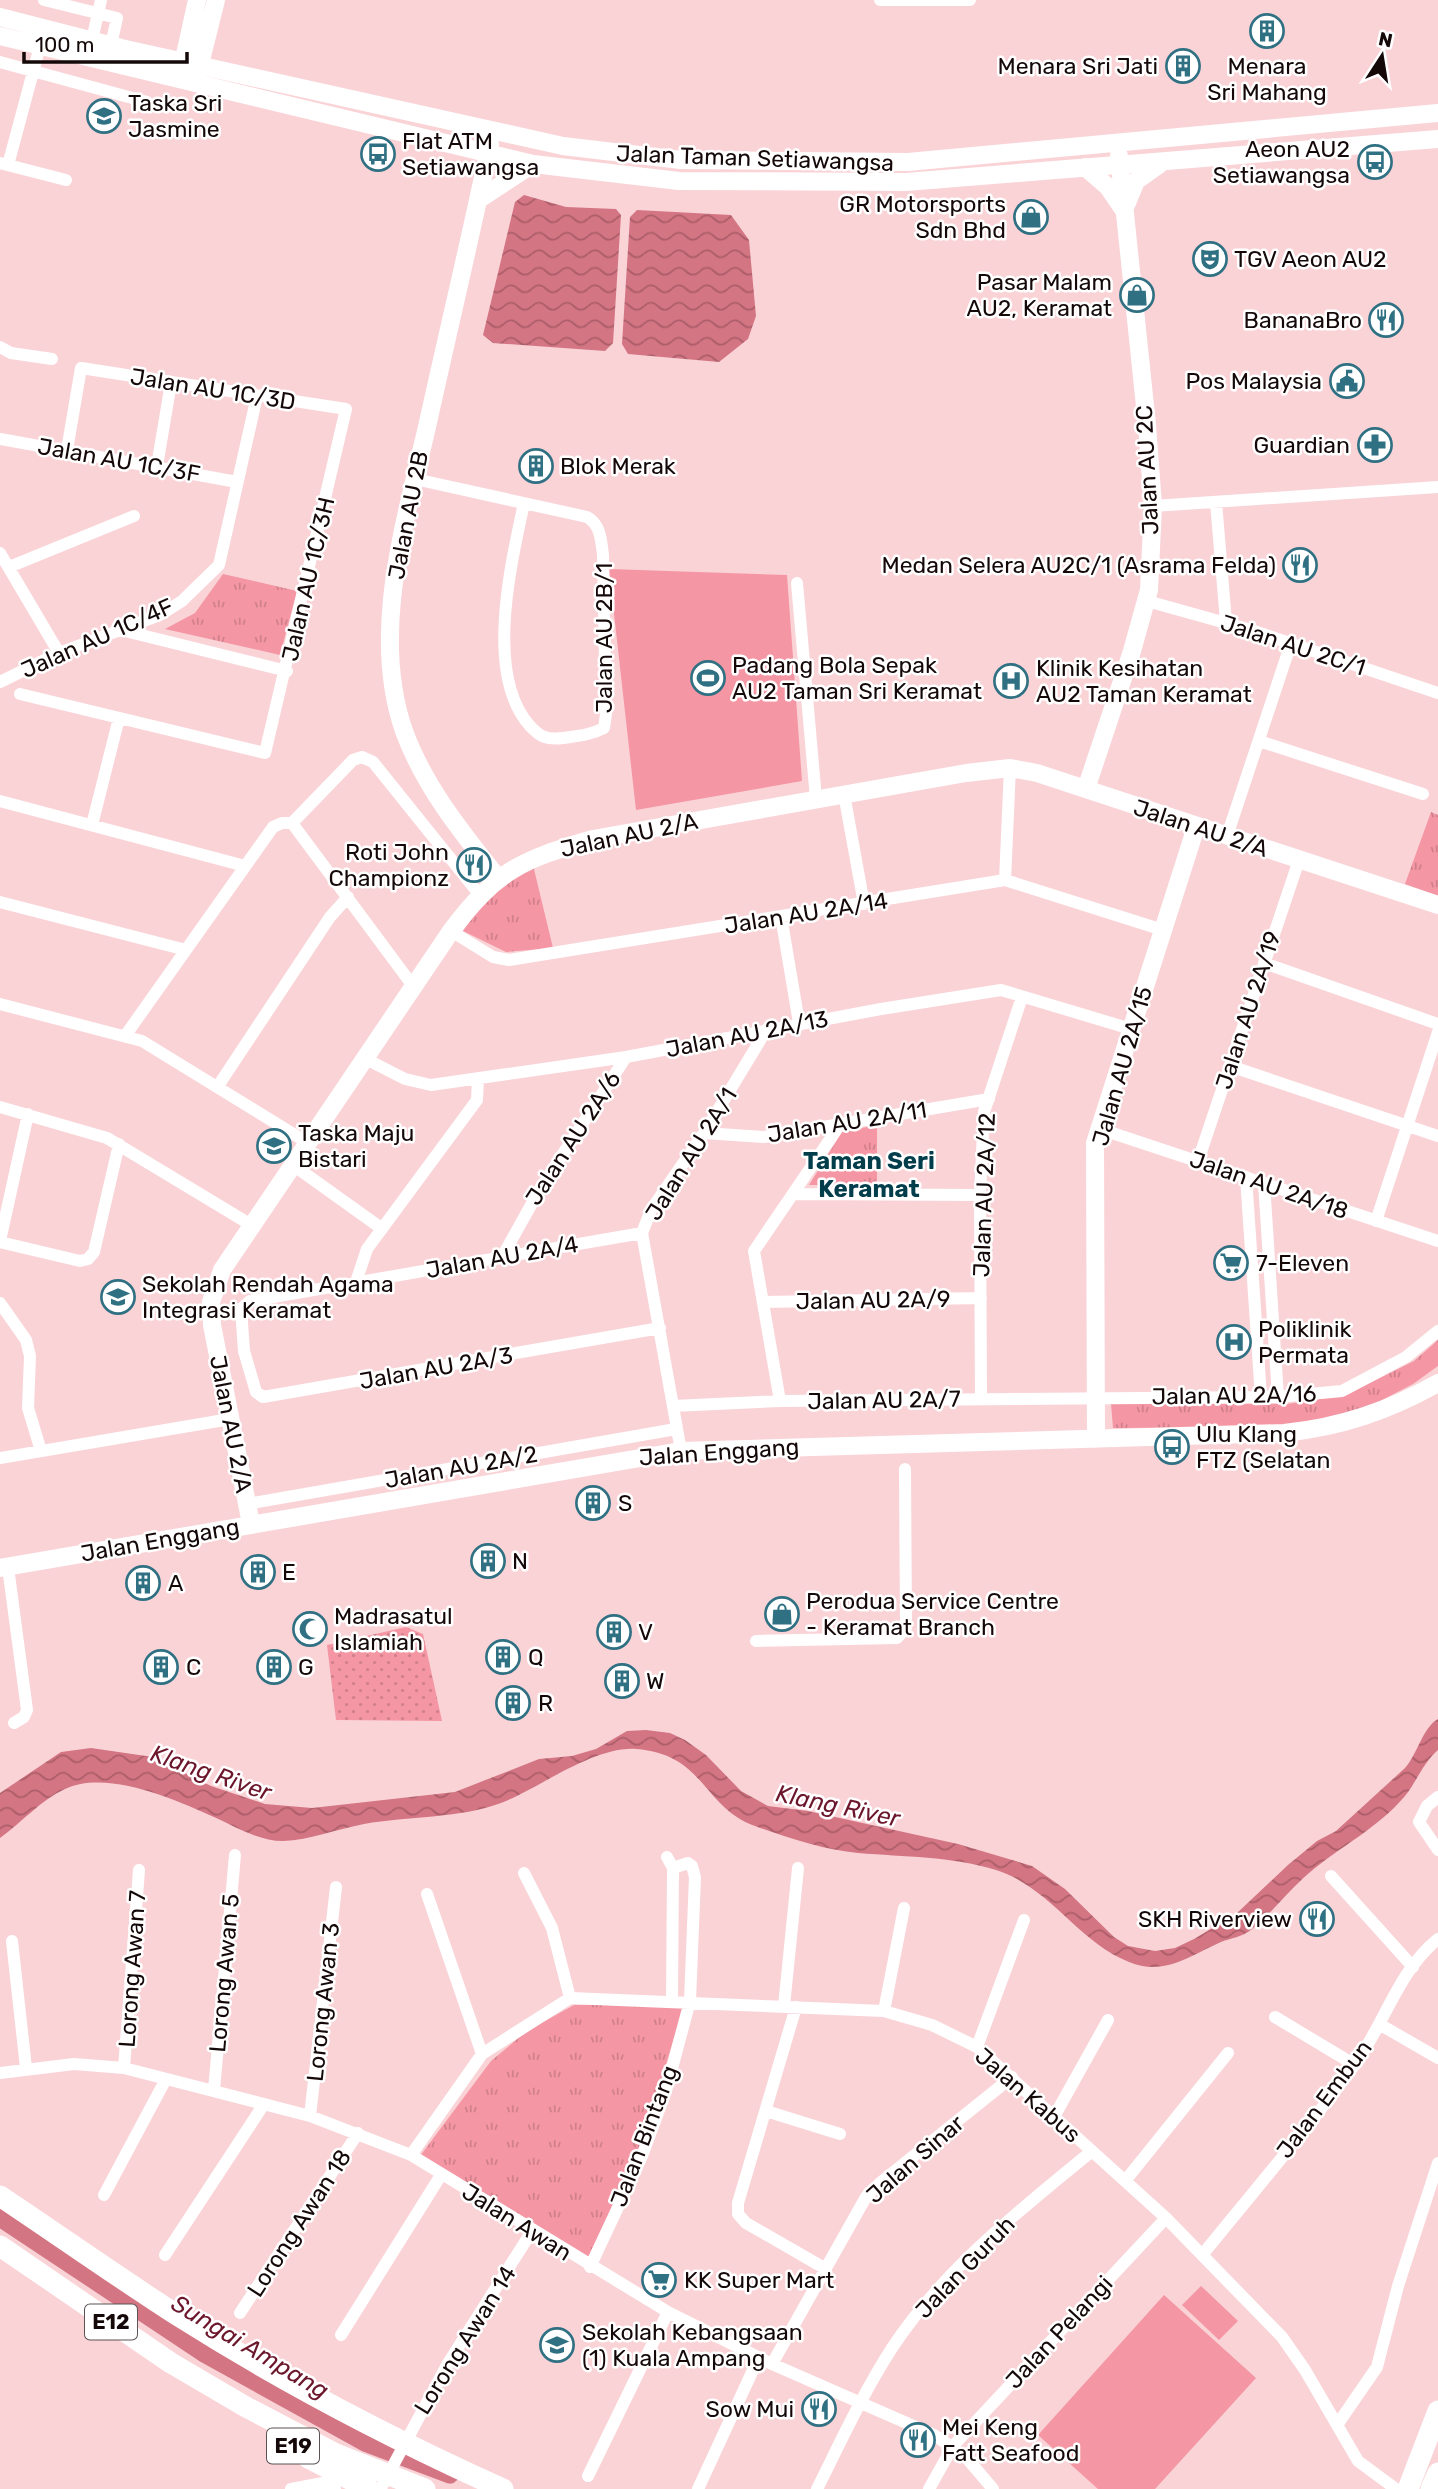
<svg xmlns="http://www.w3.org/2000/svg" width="1438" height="2489" viewBox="0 0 1438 2489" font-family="Rubik,sans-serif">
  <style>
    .grass { fill: url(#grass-dots) }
    .park { fill: url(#park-tufts) }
    .pitch { fill: #f496a3 }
    .water { fill: url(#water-waves) }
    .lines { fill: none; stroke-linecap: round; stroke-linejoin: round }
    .river { stroke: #d47583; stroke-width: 19 }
    .street { stroke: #fff; stroke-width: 12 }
    .secondary { stroke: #fff; stroke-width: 18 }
    .highway { stroke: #fff; stroke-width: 21 }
    .labels { text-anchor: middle; stroke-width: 5; stroke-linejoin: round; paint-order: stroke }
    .shield { fill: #fff; stroke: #5a5253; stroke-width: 2 }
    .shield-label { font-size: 21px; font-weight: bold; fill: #140809 }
    .poi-label { font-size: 23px; fill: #140809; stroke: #fff; text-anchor: start }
    .street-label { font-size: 23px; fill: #140809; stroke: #fff }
    .neighbourhood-label { font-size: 24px; font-weight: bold; fill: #023d4c; stroke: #fff }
    .water-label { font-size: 24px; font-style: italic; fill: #6c162c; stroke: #fff }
  </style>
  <defs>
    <pattern id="grass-dots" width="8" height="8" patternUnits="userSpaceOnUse" patternTransform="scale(1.75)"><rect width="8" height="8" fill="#f496a3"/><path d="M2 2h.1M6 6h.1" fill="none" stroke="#d0808b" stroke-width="1.8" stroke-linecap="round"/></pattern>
    <pattern id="park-tufts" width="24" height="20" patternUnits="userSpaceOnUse" patternTransform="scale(1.75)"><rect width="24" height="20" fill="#f496a3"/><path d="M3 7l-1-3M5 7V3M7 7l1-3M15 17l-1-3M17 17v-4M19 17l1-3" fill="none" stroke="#d0808b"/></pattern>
    <pattern id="water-waves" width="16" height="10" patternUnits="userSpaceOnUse" patternTransform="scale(1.75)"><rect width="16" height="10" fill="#d47583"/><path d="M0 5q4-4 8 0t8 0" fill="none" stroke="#ab5e69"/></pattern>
  </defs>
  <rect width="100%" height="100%" fill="#fad3d7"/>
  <path class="grass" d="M406,1627L423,1634L442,1721L336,1720L327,1645Z"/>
  <path class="park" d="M223,574L297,591L280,655L165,629L195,613Z
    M1431,812L1438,815V896L1405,884Z
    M533,865L553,948L506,952L463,931L490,890Z
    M877,1125V1185H809L842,1132Z
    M1438,1340V1366L1413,1384L1357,1413L1279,1427L1113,1428L1111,1404H1287L1346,1395L1414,1361Z
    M684,2004L645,2135L589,2260L420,2156L491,2061L527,2031L574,2005Z"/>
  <path class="pitch" d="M609,569L787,575L802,781L636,810Z
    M1201,2286L1238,2321L1219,2340L1182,2305Z
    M1164,2295L1256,2378L1155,2489H1098L1038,2435Z"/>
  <path class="water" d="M524,195L566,207L616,209L621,215L613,343L605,351L493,343L483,335L515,202Z
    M637,210L731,215L749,240L756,316L748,339L719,362L628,354L622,344L630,217Z
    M1438,1719V1750C1423,1763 1417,1781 1405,1796C1378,1828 1341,1846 1309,1873C1289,1890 1272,1913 1251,1930C1242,1937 1231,1938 1221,1942C1191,1955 1164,1977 1129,1962C1077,1941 1050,1887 996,1870C950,1856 905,1857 858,1853C825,1850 787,1838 755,1826C702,1807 705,1754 636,1749C594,1746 538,1789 501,1803C457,1819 409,1816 364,1824C337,1829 310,1840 283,1841C259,1841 236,1827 214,1817C176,1800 107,1769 65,1789C41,1800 22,1822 0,1838V1793L61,1752L91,1748L153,1757L211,1786L265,1804L312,1808L455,1792L539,1759L572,1756L596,1749L627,1731L646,1730L670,1733L685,1740L706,1755L741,1791L768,1806L808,1811L958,1844L1032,1866L1065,1889L1114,1937L1128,1946L1155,1951L1175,1948L1194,1939L1236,1914L1288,1865L1317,1841L1336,1831L1405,1768C1417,1755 1423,1727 1438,1719Z"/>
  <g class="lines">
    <path class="river" d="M0,2217L206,2354L365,2442L450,2474"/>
    <path class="street" d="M44,0L117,18L111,45
      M880,0H970
      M92,40L101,0
      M0,62L147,102
      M0,163L66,180
      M8,165L40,46
      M0,347L11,353L52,359
      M0,439L237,482
      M157,466L171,383
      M415,479L587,517C601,525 601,540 603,555L606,714L604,728C591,735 577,736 563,738C547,740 540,737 530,726C484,675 511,564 524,503
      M1216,502L1226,622
      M1153,506L1438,487
      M0,553L59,653
      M9,567L134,516
      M797,583L816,799
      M1147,601L1251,630L1438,693
      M121,630L287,671
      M0,682L59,653L160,615L182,601L219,565L257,396
      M20,694L265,753L346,409L81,368L67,450
      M1259,741L1423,794
      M844,794L864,904
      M0,801L245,866
      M292,823L413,986
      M92,825L119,718
      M1227,836L1291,643
      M1005,880L1010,768
      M0,902L186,950
      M781,916L799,1023
      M451,931L493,957L509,960L1005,880L1163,930
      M1264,963L1438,1024
      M0,1004L142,1041L308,1143
      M125,1036L273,827L282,823H292L353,760L362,757L373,762L479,894
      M364,1058L405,1079L431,1085L626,1057L881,1009L1001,990L1131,1029
      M1230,1066L1438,1136
      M218,1086L330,917L348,897
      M0,1107L107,1138L253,1226
      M1100,1129L1438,1241
      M704,1133L764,1137L989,1099
      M1198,1161L1299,860
      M293,1165L381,1228
      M1246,1177L1261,1397
      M1264,1183L1278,1397
      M795,1194L980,1195
      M1376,1221L1438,1032
      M642,1233L250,1301L241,1309L244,1351L256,1392L263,1397L660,1328
      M0,1241L28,1114
      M0,1242L80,1261L88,1259L94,1252L119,1144
      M502,1257L540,1189L626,1057
      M356,1282L367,1249L477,1100L478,1079
      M764,1302L981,1298
      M0,1303L26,1340L30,1356L28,1408L41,1451
      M981,1399L980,1195L984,1112L1022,997
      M780,1401L754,1251L839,1126
      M673,1406L780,1401L1278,1397L1342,1391L1406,1357L1438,1331
      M681,1451L642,1233L651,1210L704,1133L767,1029
      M0,1458L230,1419
      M247,1504L676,1429
      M8,1567L27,1710L24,1717L14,1723
      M756,1641L897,1638L906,1628L905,1469
      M1438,1797L1427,1806L1419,1822L1438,1850
      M667,1857L673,1868L672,2001
      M524,1873L552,1928L570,1998
      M1331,1876L1413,1967
      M427,1894L482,2054
      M12,1941L26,2068
      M784,2006L798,1868
      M796,2007L738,2203V2214L746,2223L826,2269
      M884,2011L904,1908
      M1275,2017L1355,2065
      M1379,2024L1438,2058
      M977,2047L1024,1920
      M124,2068L139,1870
      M0,2073L74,2064L124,2068L310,2116L411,2155L668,2312L772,2364L934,2435L965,2456L993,2489
      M214,2090L235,1855
      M766,2111L840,2134
      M1055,2115L1108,2020
      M310,2116L336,1887
      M411,2155L482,2054L570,1998L884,2011L932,2025L977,2047L1166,2218L1282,2337L1305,2370L1358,2461L1396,2489
      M1125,2181L1228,2053
      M104,2195L166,2079
      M1203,2254C1253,2192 1306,2131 1353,2067C1384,2026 1397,1972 1438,1939
      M165,2255L264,2104
      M590,2267L642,2156L666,2091L690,2001L695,1877L692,1866L688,1863L673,1868
      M240,2313L358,2133
      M341,2335L441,2175
      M772,2364L866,2197L880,2183L1012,2077
      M1337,2425L1377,2367L1398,2286L1438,2163
      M588,2476L668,2312
      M381,2488L447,2365L532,2231
      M291,2489L323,2483L335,2489
      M698,2489L759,2357
      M817,2489C841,2441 863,2393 892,2348C944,2269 1020,2210 1092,2151
      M929,2489L953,2446L1166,2218"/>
    <path class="secondary" d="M0,17L121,48L563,146L681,160L908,162L1438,113
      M0,36L533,164L679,181L906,182L1438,139
      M181,73L197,0
      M197,76L216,0
      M490,144C471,236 449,327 429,418C407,517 369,631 404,731C424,786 462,833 498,878
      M1085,167L1108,187L1123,209
      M478,200L533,164
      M1126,205L1136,181L1160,164
      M1086,789L1132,651L1149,590L1153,506L1147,425L1119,156
      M1096,1439L1095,1143L1196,827
      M251,1524L212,1325L211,1302L222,1270L451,931C497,870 521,860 593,839L966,773L1010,768L1037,773L1438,905
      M0,1568L681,1451L1284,1433C1341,1427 1388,1411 1438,1383"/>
    <path class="highway" d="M0,2196C60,2236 119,2278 180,2317C283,2382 392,2439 503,2489
      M0,2246L171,2363L246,2407L336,2454L425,2489
      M278,2435L310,2459L369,2489
      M1408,2489L1438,2411
      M1431,2489L1438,2473"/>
  </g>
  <defs>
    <g id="building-ring" transform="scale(1.75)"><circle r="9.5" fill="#fff" stroke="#2f7083" stroke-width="1.5"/><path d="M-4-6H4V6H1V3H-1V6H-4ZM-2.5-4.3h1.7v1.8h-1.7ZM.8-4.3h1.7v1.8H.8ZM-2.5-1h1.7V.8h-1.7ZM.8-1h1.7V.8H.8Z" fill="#2f7083"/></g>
    <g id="school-ring" transform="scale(1.75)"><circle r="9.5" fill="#fff" stroke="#2f7083" stroke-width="1.5"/><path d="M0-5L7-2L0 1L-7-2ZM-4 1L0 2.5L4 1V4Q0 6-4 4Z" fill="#2f7083"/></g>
    <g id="bus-ring" transform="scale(1.75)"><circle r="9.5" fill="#fff" stroke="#2f7083" stroke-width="1.5"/><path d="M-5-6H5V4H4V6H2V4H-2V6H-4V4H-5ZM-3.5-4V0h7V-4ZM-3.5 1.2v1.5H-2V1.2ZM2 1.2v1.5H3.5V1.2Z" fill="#2f7083"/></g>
    <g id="shop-ring" transform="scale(1.75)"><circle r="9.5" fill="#fff" stroke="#2f7083" stroke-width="1.5"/><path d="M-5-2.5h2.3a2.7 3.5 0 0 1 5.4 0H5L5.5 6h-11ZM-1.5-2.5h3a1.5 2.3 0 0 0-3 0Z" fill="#2f7083"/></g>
    <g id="theatre-ring" transform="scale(1.75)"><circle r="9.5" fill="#fff" stroke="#2f7083" stroke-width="1.5"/><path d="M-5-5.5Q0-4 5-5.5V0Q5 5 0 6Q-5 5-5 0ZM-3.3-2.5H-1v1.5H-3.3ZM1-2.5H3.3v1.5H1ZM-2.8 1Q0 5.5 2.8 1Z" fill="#2f7083"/></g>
    <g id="restaurant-ring" transform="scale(1.75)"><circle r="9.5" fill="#fff" stroke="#2f7083" stroke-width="1.5"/><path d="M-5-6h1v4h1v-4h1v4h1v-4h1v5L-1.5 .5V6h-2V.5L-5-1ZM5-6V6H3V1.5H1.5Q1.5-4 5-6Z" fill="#2f7083"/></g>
    <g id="civic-ring" transform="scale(1.75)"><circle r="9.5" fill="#fff" stroke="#2f7083" stroke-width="1.5"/><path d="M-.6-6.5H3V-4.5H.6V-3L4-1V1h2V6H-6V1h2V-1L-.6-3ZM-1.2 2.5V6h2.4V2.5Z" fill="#2f7083"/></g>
    <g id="pharmacy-ring" transform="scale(1.75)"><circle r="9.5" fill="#fff" stroke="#2f7083" stroke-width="1.5"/><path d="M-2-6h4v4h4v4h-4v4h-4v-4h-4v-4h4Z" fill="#2f7083"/></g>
    <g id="stadium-ring" transform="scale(1.75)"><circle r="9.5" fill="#fff" stroke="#2f7083" stroke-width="1.5"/><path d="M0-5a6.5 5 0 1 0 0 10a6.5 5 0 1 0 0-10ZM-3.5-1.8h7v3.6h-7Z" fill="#2f7083"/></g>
    <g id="hospital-ring" transform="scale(1.75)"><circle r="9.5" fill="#fff" stroke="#2f7083" stroke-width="1.5"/><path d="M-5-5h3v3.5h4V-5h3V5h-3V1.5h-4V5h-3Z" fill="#2f7083"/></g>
    <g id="supermarket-ring" transform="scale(1.75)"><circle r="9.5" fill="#fff" stroke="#2f7083" stroke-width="1.5"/><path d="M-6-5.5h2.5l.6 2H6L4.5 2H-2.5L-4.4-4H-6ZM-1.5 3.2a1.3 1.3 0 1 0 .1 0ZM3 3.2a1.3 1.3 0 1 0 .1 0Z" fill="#2f7083"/></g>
    <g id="mosque-ring" transform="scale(1.75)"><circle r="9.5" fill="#fff" stroke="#2f7083" stroke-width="1.5"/><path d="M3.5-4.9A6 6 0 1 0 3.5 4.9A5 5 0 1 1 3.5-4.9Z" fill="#2f7083"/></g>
  </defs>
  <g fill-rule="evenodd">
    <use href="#building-ring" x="1267" y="31"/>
    <use href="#building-ring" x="1183" y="66"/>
    <use href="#school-ring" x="104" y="116"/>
    <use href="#bus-ring" x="378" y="154"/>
    <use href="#bus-ring" x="1375" y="162"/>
    <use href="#shop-ring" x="1031" y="217"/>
    <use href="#theatre-ring" x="1210" y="259"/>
    <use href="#shop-ring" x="1137" y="295"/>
    <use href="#restaurant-ring" x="1386" y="320"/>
    <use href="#civic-ring" x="1347" y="381"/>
    <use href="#pharmacy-ring" x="1375" y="445"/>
    <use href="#building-ring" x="536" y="466"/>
    <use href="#restaurant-ring" x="1300" y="565"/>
    <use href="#stadium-ring" x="708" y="678"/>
    <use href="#hospital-ring" x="1011" y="681"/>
    <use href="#restaurant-ring" x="474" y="865"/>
    <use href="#school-ring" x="274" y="1146"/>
    <use href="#supermarket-ring" x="1231" y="1263"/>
    <use href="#school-ring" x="118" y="1297"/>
    <use href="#hospital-ring" x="1234" y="1342"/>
    <use href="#bus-ring" x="1172" y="1447"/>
    <use href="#building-ring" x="593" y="1503"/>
    <use href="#building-ring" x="488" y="1561"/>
    <use href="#building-ring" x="258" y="1572"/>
    <use href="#building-ring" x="143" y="1583"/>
    <use href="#shop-ring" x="782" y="1614"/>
    <use href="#mosque-ring" x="310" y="1629"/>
    <use href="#building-ring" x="614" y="1632"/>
    <use href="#building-ring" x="503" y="1657"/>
    <use href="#building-ring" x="161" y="1667"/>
    <use href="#building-ring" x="274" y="1667"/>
    <use href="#building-ring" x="622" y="1681"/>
    <use href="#building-ring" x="513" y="1703"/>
    <use href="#restaurant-ring" x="1317" y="1919"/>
    <use href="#supermarket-ring" x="659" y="2280"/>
    <use href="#school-ring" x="557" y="2345"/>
    <use href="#restaurant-ring" x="819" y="2409"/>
    <use href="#restaurant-ring" x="918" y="2440"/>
  </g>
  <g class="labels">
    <g class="shield">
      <rect x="85" y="2304.5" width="52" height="35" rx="5"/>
      <rect x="267" y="2428.5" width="52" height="35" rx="5"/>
    </g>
    <g class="shield-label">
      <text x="111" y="2329">E12</text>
      <text x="293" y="2453">E19</text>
    </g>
    <g class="poi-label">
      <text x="1158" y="74" text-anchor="end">Menara Sri Jati</text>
      <text x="1267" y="74" text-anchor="middle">Menara<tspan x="1267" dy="26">Sri Mahang</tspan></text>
      <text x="128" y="111">Taska Sri<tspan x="128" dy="26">Jasmine</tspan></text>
      <text x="402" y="149">Flat ATM<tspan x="402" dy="26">Setiawangsa</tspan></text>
      <text x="1350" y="157" text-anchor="end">Aeon AU2<tspan x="1350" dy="26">Setiawangsa</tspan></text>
      <text x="1006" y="212" text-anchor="end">GR Motorsports<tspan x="1006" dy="26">Sdn Bhd</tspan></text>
      <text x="1234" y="267">TGV Aeon AU2</text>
      <text x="1112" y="290" text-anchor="end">Pasar Malam<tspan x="1112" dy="26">AU2, Keramat</tspan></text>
      <text x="1362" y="328" text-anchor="end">BananaBro</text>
      <text x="1322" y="389" text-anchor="end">Pos Malaysia</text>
      <text x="1350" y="453" text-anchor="end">Guardian</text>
      <text x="560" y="474">Blok Merak</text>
      <text x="1276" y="573" text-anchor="end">Medan Selera AU2C/1 (Asrama Felda)</text>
      <text x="732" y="673">Padang Bola Sepak<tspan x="732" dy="26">AU2 Taman Sri Keramat</tspan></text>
      <text x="1036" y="676">Klinik Kesihatan<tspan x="1036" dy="26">AU2 Taman Keramat</tspan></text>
      <text x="449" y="860" text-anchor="end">Roti John<tspan x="449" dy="26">Championz</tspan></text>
      <text x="298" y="1141">Taska Maju<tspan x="298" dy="26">Bistari</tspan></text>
      <text x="1256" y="1271">7-Eleven</text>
      <text x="142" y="1292">Sekolah Rendah Agama<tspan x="142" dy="26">Integrasi Keramat</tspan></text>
      <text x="1258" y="1337">Poliklinik<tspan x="1258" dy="26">Permata</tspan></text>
      <text x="1196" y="1442">Ulu Klang<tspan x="1196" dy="26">FTZ (Selatan</tspan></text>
      <text x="618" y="1511">S</text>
      <text x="512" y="1569">N</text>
      <text x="282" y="1580">E</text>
      <text x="168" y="1591">A</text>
      <text x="806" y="1609">Perodua Service Centre<tspan x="806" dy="26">- Keramat Branch</tspan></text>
      <text x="334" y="1624">Madrasatul<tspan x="334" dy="26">Islamiah</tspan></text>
      <text x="638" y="1640">V</text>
      <text x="528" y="1665">Q</text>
      <text x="186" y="1675">C</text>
      <text x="298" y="1675">G</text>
      <text x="646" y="1689">W</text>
      <text x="538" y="1711">R</text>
      <text x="1292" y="1927" text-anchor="end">SKH Riverview</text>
      <text x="684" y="2288">KK Super Mart</text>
      <text x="582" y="2340">Sekolah Kebangsaan<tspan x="582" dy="26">(1) Kuala Ampang</tspan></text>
      <text x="794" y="2417" text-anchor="end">Sow Mui</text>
      <text x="942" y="2435">Mei Keng<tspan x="942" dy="26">Fatt Seafood</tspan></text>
    </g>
    <g class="street-label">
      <text transform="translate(755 158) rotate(2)" y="8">Jalan Taman Setiawangsa</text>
      <text transform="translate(213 389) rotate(9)" y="8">Jalan AU 1C/3D</text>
      <text transform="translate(119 460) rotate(10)" y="8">Jalan AU 1C/3F</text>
      <text transform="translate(1147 470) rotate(-93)" y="8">Jalan AU 2C</text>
      <text transform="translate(408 515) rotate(-79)" y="8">Jalan AU 2B</text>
      <text transform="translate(308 579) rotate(-77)" y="8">Jalan AU 1C/3H</text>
      <text transform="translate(97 638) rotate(-24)" y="8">Jalan AU 1C/4F</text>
      <text transform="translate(604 638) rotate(-90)" y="8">Jalan AU 2B/1</text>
      <text transform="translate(1293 645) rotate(18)" y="8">Jalan AU 2C/1</text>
      <text transform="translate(1201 828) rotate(18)" y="8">Jalan AU 2/A</text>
      <text transform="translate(629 835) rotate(-12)" y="8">Jalan AU 2/A</text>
      <text transform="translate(806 913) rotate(-9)" y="8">Jalan AU 2A/14</text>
      <text transform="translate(1248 1010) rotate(-72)" y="8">Jalan AU 2A/19</text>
      <text transform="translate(747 1034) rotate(-11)" y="8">Jalan AU 2A/13</text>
      <text transform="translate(1122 1066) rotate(-74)" y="8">Jalan AU 2A/15</text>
      <text transform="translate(847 1122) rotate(-9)" y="8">Jalan AU 2A/11</text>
      <text transform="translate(573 1138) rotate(-57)" y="8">Jalan AU 2A/6</text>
      <text transform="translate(691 1154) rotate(-58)" y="8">Jalan AU 2A/1</text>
      <text transform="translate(1269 1185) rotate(19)" y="8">Jalan AU 2A/18</text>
      <text transform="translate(984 1195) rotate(-88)" y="8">Jalan AU 2A/12</text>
      <text transform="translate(502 1257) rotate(-10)" y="8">Jalan AU 2A/4</text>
      <text transform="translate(873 1300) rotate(-1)" y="8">Jalan AU 2A/9</text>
      <text transform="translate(436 1368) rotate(-10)" y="8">Jalan AU 2A/3</text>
      <text transform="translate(1234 1395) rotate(-1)" y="8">Jalan AU 2A/16</text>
      <text transform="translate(884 1400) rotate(-1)" y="8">Jalan AU 2A/7</text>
      <text transform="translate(231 1424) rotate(79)" y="8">Jalan AU 2/A</text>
      <text transform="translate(719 1452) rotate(-4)" y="8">Jalan Enggang</text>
      <text transform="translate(461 1467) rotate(-10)" y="8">Jalan AU 2A/2</text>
      <text transform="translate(160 1540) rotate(-10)" y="8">Jalan Enggang</text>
      <text transform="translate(132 1969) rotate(-86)" y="8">Lorong Awan 7</text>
      <text transform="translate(224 1973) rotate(-85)" y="8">Lorong Awan 5</text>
      <text transform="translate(323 2002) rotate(-84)" y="8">Lorong Awan 3</text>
      <text transform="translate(1028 2095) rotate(41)" y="8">Jalan Kabus</text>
      <text transform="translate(1324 2099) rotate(-53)" y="8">Jalan Embun</text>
      <text transform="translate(644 2136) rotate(-69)" y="8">Jalan Bintang</text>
      <text transform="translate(915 2159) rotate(-41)" y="8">Jalan Sinar</text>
      <text transform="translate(517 2222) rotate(32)" y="8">Jalan Awan</text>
      <text transform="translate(299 2223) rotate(-57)" y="8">Lorong Awan 18</text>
      <text transform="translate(965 2267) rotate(-46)" y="8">Jalan Guruh</text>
      <text transform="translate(1059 2332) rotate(-47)" y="8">Jalan Pelangi</text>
      <text transform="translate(465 2340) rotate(-58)" y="8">Lorong Awan 14</text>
    </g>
    <g class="neighbourhood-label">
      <text x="869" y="1169">Taman Seri<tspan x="869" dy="28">Keramat</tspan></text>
    </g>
    <g class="water-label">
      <text transform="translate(211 1773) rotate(19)" y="8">Klang River</text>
      <text transform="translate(838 1806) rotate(12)" y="8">Klang River</text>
      <text transform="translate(250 2347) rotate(31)" y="8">Sungai Ampang</text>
    </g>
  </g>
  <g transform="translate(1382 56) rotate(12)" stroke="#ffffff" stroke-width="5" paint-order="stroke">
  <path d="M0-5L12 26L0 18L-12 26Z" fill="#140809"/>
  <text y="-10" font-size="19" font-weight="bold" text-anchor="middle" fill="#140809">N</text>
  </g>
  <path d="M24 52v10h163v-10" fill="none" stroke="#140809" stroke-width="3.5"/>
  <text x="35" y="52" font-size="21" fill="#140809" stroke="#ffffff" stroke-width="5" paint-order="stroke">100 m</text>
</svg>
